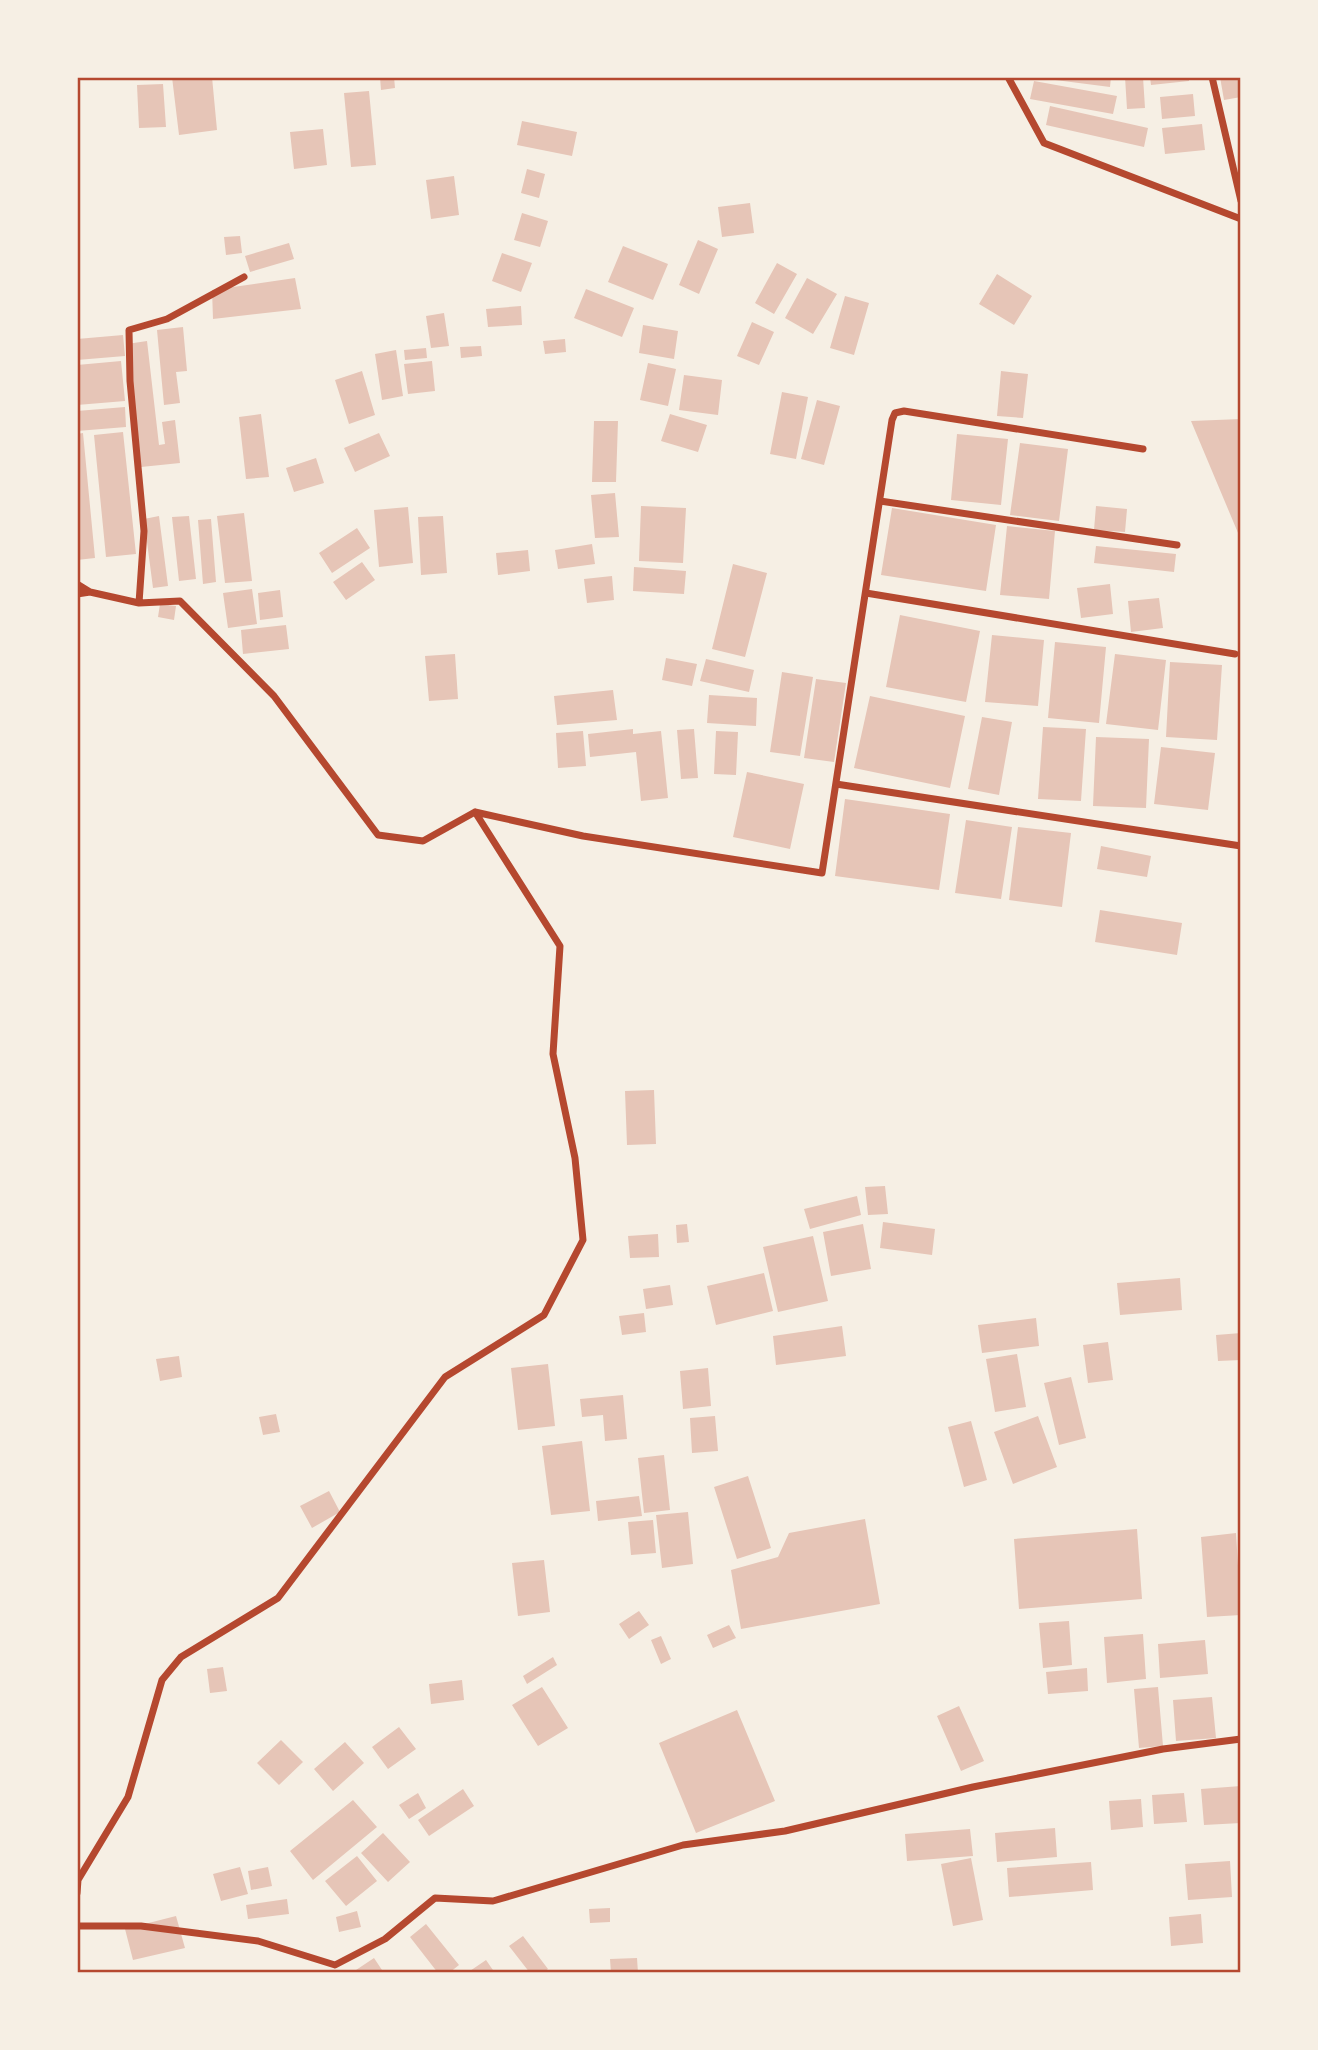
<svg xmlns="http://www.w3.org/2000/svg" width="1318" height="2050" viewBox="0 0 1318 2050" font-family="'Space Grotesk',sans-serif">
  <style>
    .building { fill: #e6c5b7 }
    .lines { fill: none; stroke-linecap: round; stroke-linejoin: round }
    .minor { stroke: #b5482f; stroke-width: 7 }
    .neatline { fill: none; stroke: #b5482f; stroke-width: 2.5 }
  </style>
  <rect width="100%" height="100%" fill="#f6efe4"/>
  <path class="building" d="M172,77H212L217,130L179,135Z
    M380,77H394L395,88L381,90Z
    M1032,77H1111L1110,87Z
    M1125,77H1143L1145,108L1127,109Z
    M1150,77H1189V81L1151,85Z
    M1220,77H1241V97L1224,100Z
    M1034,81L1117,96L1113,114L1030,99Z
    M163,84L166,127L139,128L137,85Z
    M369,91L376,165L351,167L344,93Z
    M1193,94L1195,116L1162,119L1160,97Z
    M1050,106L1148,128L1144,147L1046,125Z
    M522,121L577,132L572,156L517,145Z
    M1202,124L1205,150L1165,154L1162,128Z
    M323,129L327,165L294,169L290,132Z
    M527,169L545,174L539,198L521,193Z
    M454,176L459,215L431,219L426,180Z
    M750,203L754,233L722,237L718,207Z
    M522,213L548,221L540,247L514,240Z
    M240,236L242,253L226,255L224,237Z
    M698,240L718,249L699,294L679,285Z
    M289,243L294,259L250,272L245,256Z
    M623,246L668,264L653,300L608,282Z
    M502,253L532,263L521,292L492,281Z
    M777,263L797,274L774,314L755,303Z
    M997,274L1032,296L1014,325L979,304Z
    M295,278L301,309L213,319L212,290Z
    M807,278L837,294L813,334L785,318Z
    M586,289L634,308L622,337L574,318Z
    M845,296L869,303L854,355L830,348Z
    M521,306L522,325L488,327L486,309Z
    M444,313L449,346L431,348L426,316Z
    M752,322L774,332L759,365L737,356Z
    M643,325L678,331L674,359L639,353Z
    M183,327L187,371L176,372L180,403L164,405L157,330Z
    M123,335L125,356L77,360V339Z
    M565,339L566,352L545,354L543,341Z
    M147,341L159,445L165,444L162,422L175,420L180,463L141,467L127,344Z
    M481,346L482,356L461,358L460,347Z
    M426,348L427,358L405,360L404,350Z
    M396,350L403,396L382,400L375,354Z
    M121,361L125,401L77,405V365Z
    M432,361L435,391L408,394L404,364Z
    M648,363L676,369L668,406L640,400Z
    M362,371L375,415L349,424L335,380Z
    M1001,371L1028,374L1023,418L997,416Z
    M684,375L722,380L718,415L679,410Z
    M782,392L808,397L796,459L770,454Z
    M817,400L840,406L824,465L801,459Z
    M125,407L126,427L77,431V411Z
    M261,414L269,477L246,479L239,417Z
    M670,414L707,425L698,452L661,441Z
    M1241,419V540L1191,421Z
    M594,421H618L616,482H592Z
    M123,432L136,554L106,557L94,435Z
    M83,433L95,558L77,560V434Z
    M379,433L390,456L355,472L344,448Z
    M957,434L1008,439L1001,505L951,500Z
    M1020,443L1068,449L1059,521L1010,515Z
    M316,458L324,483L294,492L286,468Z
    M615,493L619,537L595,538L591,495Z
    M641,506L686,508L683,563L639,561Z
    M1096,506L1127,509L1125,532L1094,530Z
    M408,507L413,563L379,567L374,510Z
    M892,508L996,525L986,591L881,575Z
    M244,513L252,581L225,583L217,516Z
    M159,516L168,586L153,588L144,519Z
    M189,516L196,579L179,581L172,517Z
    M443,516L447,573L421,575L418,517Z
    M211,519L216,582L203,584L198,520Z
    M1007,526L1055,531L1049,599L1000,595Z
    M357,528L370,548L332,573L319,553Z
    M592,544L595,564L558,569L555,550Z
    M1096,546L1176,554L1174,572L1094,563Z
    M528,550L530,571L498,575L496,553Z
    M362,562L375,580L346,600L333,582Z
    M733,564L767,573L745,657L712,649Z
    M634,567L686,571L684,594L633,591Z
    M612,576L614,600L587,603L584,579Z
    M1110,584L1113,614L1081,618L1077,588Z
    M252,589L257,624L228,628L223,593Z
    M280,590L283,617L260,620L258,593Z
    M1159,598L1163,628L1131,632L1128,601Z
    M160,604L176,606L174,620L158,617Z
    M900,615L980,631L966,702L886,687Z
    M286,625L289,649L243,654L241,630Z
    M992,635L1044,640L1038,706L985,702Z
    M1055,642L1106,647L1099,723L1048,718Z
    M455,654L458,699L429,701L425,656Z
    M1115,654L1166,660L1158,730L1106,724Z
    M666,658L697,664L692,686L662,680Z
    M706,659L754,670L749,692L700,681Z
    M1170,662L1222,665L1217,740L1166,737Z
    M782,672L813,677L800,756L770,752Z
    M816,679L846,683L834,762L804,758Z
    M613,690L617,720L557,725L554,696Z
    M709,695L757,698L756,726L707,723Z
    M870,696L965,716L950,788L854,768Z
    M982,717L1012,722L999,795L968,789Z
    M1043,727L1086,729L1081,801L1038,799Z
    M633,729V734L661,731L668,798L641,801L636,752L590,757L588,734Z
    M694,729L698,778L681,779L677,730Z
    M583,731L586,766L558,768L556,733Z
    M716,731L738,732L736,775L714,774Z
    M1096,737L1149,739L1146,808L1093,806Z
    M1161,747L1215,753L1208,810L1154,804Z
    M747,772L804,784L790,849L733,837Z
    M845,799L950,814L939,890L835,876Z
    M966,820L1012,827L1001,899L955,893Z
    M1018,827L1071,833L1062,907L1009,900Z
    M1101,846L1151,856L1147,877L1097,869Z
    M1100,910L1182,923L1177,955L1095,942Z
    M654,1090L656,1144L627,1145L625,1091Z
    M885,1186L888,1214L868,1215L865,1187Z
    M857,1196L861,1215L810,1229L804,1209Z
    M883,1222L935,1229L932,1255L880,1248Z
    M687,1224L689,1242L677,1243L676,1225Z
    M863,1224L871,1269L831,1276L823,1232Z
    M658,1234L659,1257L630,1258L628,1236Z
    M813,1236L828,1301L778,1312L763,1247Z
    M764,1273L773,1311L716,1325L707,1286Z
    M1180,1278L1182,1310L1120,1315L1117,1283Z
    M670,1285L673,1305L646,1309L643,1289Z
    M644,1313L646,1332L622,1335L619,1316Z
    M1036,1318L1039,1346L982,1353L978,1325Z
    M842,1326L846,1356L776,1365L773,1336Z
    M1241,1333V1360L1218,1361L1216,1335Z
    M1108,1342L1113,1380L1088,1383L1083,1345Z
    M1017,1354L1026,1407L995,1412L986,1359Z
    M179,1356L182,1377L160,1381L156,1359Z
    M548,1364L555,1426L518,1430L511,1368Z
    M708,1368L711,1406L683,1409L680,1371Z
    M1071,1377L1086,1438L1059,1445L1044,1383Z
    M623,1395L627,1439L605,1441L603,1415L582,1417L580,1399Z
    M276,1414L280,1432L263,1435L259,1417Z
    M715,1416L718,1451L692,1453L690,1418Z
    M1038,1416L1057,1467L1013,1484L994,1432Z
    M971,1421L987,1480L964,1487L948,1427Z
    M582,1441L590,1511L551,1515L542,1446Z
    M664,1455L670,1510L644,1513L638,1458Z
    M748,1476L771,1548L737,1559L714,1487Z
    M329,1491L340,1512L312,1528L300,1506Z
    M639,1496L642,1516L598,1521L596,1501Z
    M688,1512L693,1564L662,1568L656,1515Z
    M865,1519L880,1604L741,1629L731,1570L778,1557L789,1533Z
    M653,1520L656,1553L631,1555L628,1522Z
    M1137,1529L1142,1599L1019,1609L1014,1539Z
    M1236,1533L1241,1615L1207,1617L1201,1537Z
    M544,1560L550,1612L518,1616L512,1563Z
    M639,1611L649,1625L629,1639L619,1624Z
    M1069,1621L1072,1665L1043,1668L1039,1623Z
    M729,1625L736,1638L713,1648L707,1635Z
    M1143,1634L1146,1679L1107,1683L1104,1637Z
    M661,1636L671,1659L661,1664L651,1640Z
    M1205,1640L1208,1674L1160,1678L1158,1644Z
    M553,1657L557,1665L527,1684L523,1676Z
    M223,1667L227,1691L210,1693L207,1669Z
    M1087,1668L1088,1691L1048,1694L1046,1672Z
    M462,1680L464,1700L431,1704L429,1684Z
    M542,1687L568,1728L538,1746L512,1705Z
    M1158,1687L1163,1746L1139,1748L1134,1689Z
    M1212,1697L1216,1738L1176,1741L1173,1700Z
    M959,1706L984,1761L961,1771L937,1716Z
    M737,1710L775,1801L696,1833L659,1743Z
    M399,1727L416,1749L388,1769L372,1747Z
    M281,1740L303,1762L279,1785L257,1763Z
    M345,1742L364,1763L333,1791L314,1769Z
    M1241,1786V1823L1204,1825L1201,1789Z
    M463,1789L474,1806L429,1836L418,1820Z
    M418,1793L426,1808L409,1819L399,1805Z
    M1184,1793L1187,1822L1154,1824L1152,1795Z
    M1141,1799L1143,1827L1111,1830L1109,1801Z
    M353,1800L377,1827L313,1880L290,1851Z
    M1055,1828L1057,1857L997,1862L995,1833Z
    M970,1829L973,1856L907,1861L905,1834Z
    M383,1833L410,1862L388,1882L361,1853Z
    M357,1856L377,1881L346,1906L325,1881Z
    M971,1858L983,1920L953,1926L941,1864Z
    M1230,1861L1232,1897L1188,1900L1185,1864Z
    M1091,1862L1093,1890L1009,1897L1007,1868Z
    M240,1867L248,1894L221,1901L213,1874Z
    M268,1867L272,1886L251,1890L248,1871Z
    M287,1899L289,1914L248,1919L246,1905Z
    M610,1908V1922L590,1923L589,1909Z
    M357,1911L361,1927L339,1932L336,1917Z
    M1201,1914L1203,1943L1171,1946L1169,1917Z
    M176,1916L185,1948L133,1960L125,1929Z
    M426,1924L459,1965L449,1973H438L410,1937Z
    M523,1936L548,1969L543,1973H530L509,1946Z
    M374,1958L384,1973H358L356,1970Z
    M637,1958L638,1973H611L610,1959Z
    M486,1960L495,1973H467Z"/>
  <g class="lines">
    <path class="minor" d="M1008,77L1044,143L1241,219
      M1212,77L1241,201
      M880,501L1177,545
      M77,584L90,592
      M866,593L1235,654
      M77,594L90,592L139,603L180,601L274,696L378,835L423,841L475,812L583,836L822,873L892,420L895,413L904,411L1143,449
      M139,603L144,531L130,381L129,330L167,319L244,277
      M836,784L1241,846
      M77,1893L78,1880L128,1797L162,1680L181,1657L278,1598L445,1377L544,1315L583,1240L575,1158L553,1054L560,946L475,812
      M77,1926H141L258,1941L335,1965L385,1939L435,1898L493,1901L683,1845L785,1831L973,1787L1163,1749L1241,1739"/>
  </g>
  <rect width="1318" height="2050" fill="none" stroke="#f6efe4" stroke-width="158"/>
  <rect x="79" y="79" width="1160" height="1892" class="neatline"/>
</svg>
